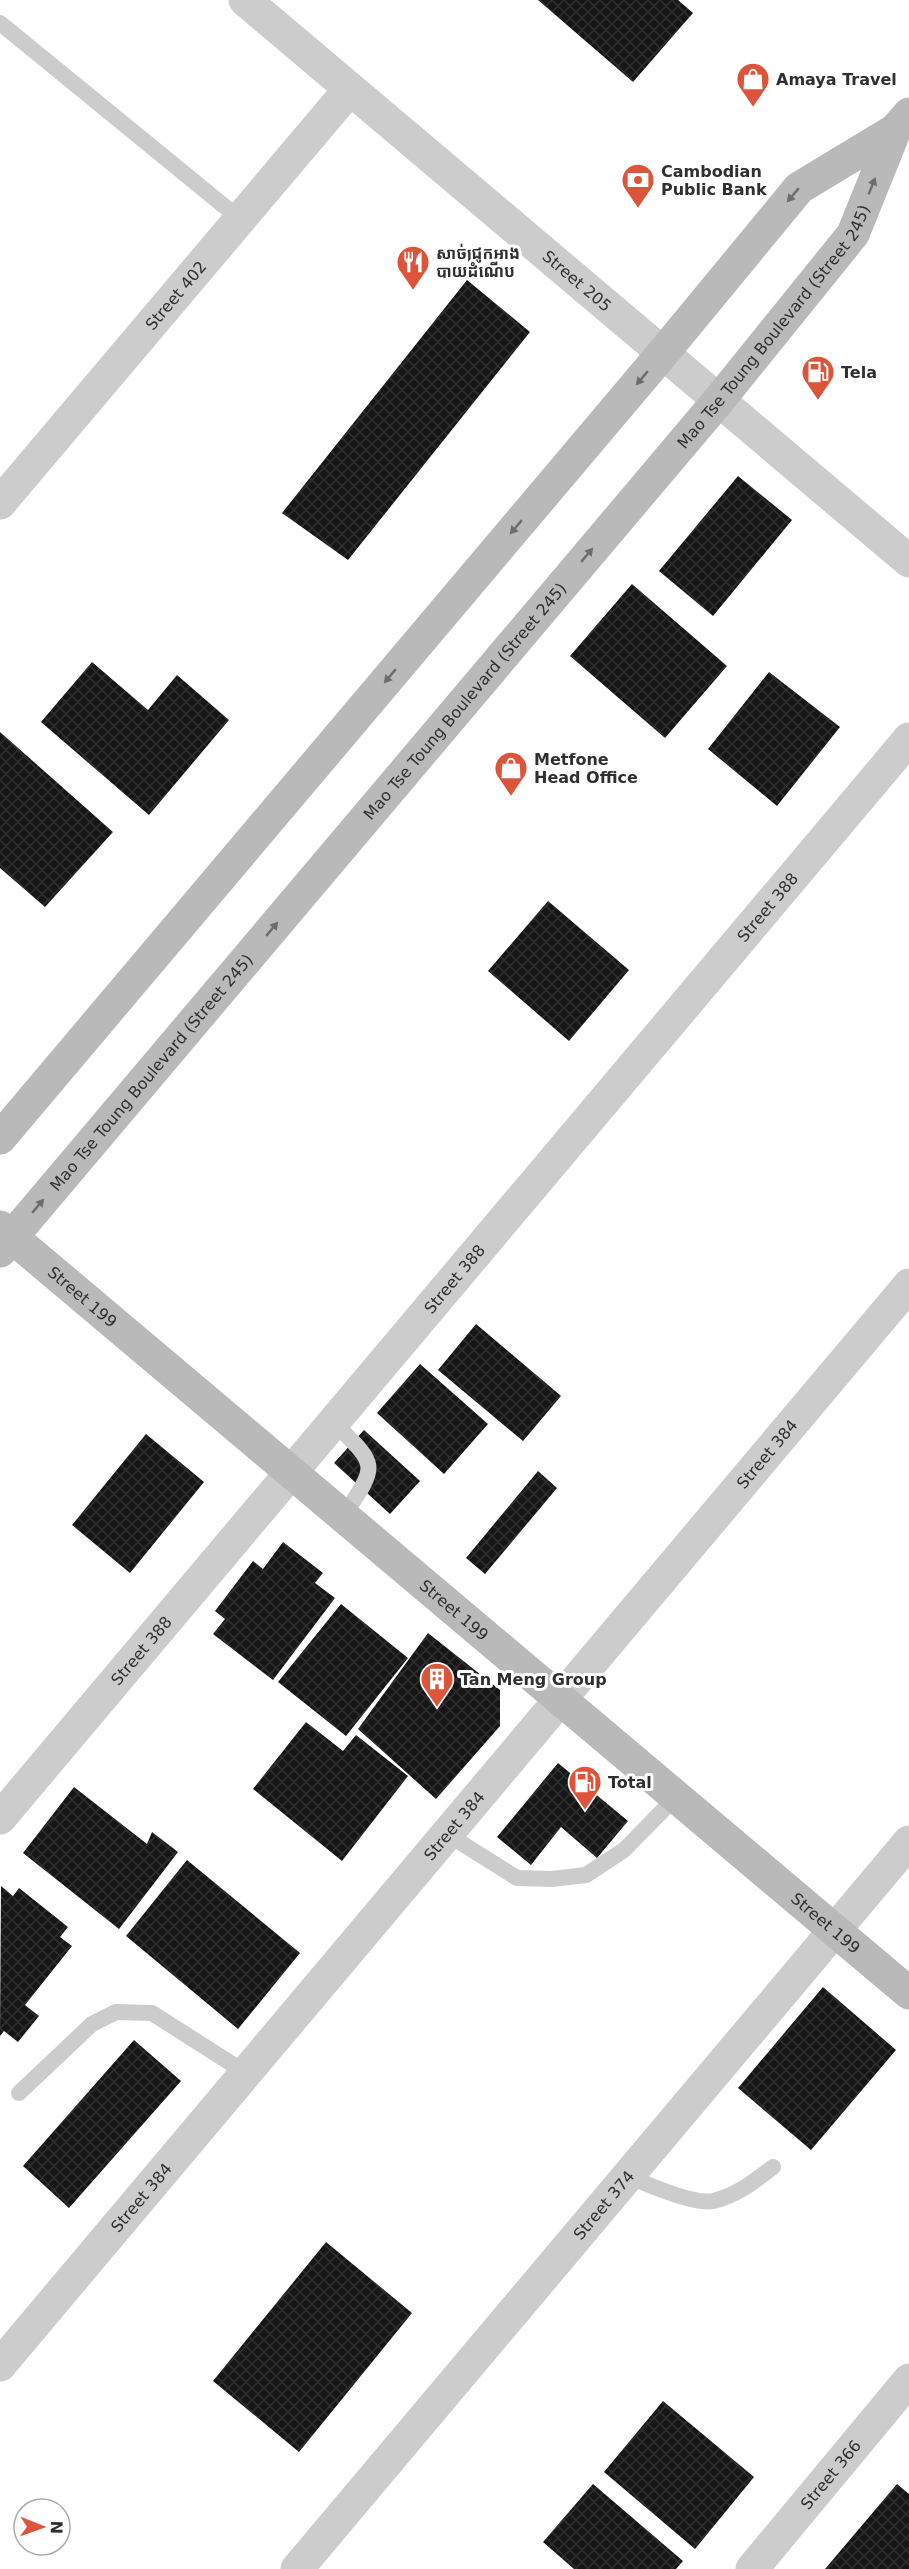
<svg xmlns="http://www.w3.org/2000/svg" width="909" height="2569" viewBox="0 0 909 2569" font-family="'DejaVu Sans','Noto Sans Khmer',sans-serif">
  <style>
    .building { fill: url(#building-cross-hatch) }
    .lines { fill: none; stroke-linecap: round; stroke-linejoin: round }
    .lane { stroke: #ccc; stroke-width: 16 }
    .street { stroke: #ccc; stroke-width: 33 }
    .secondary { stroke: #b9b9b9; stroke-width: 33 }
    .oneway { fill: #6d6d6d }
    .labels { text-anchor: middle; stroke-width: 6; stroke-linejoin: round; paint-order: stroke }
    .poi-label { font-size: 16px; font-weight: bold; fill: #2f2f2f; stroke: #fff; text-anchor: start }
    .street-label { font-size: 16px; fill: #2f2f2f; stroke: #fff }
  </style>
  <defs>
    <pattern id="building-cross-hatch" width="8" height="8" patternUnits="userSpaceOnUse" patternTransform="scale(1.5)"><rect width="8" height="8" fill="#161616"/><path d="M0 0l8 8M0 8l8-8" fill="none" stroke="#303030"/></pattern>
  </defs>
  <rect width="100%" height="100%" fill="#fff"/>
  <path class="building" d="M538,0H678L693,13L633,82Z
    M467,280L530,332L348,560L282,513Z
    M738,476L792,520L713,616L659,571Z
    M632,584L727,666L665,738L570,656Z
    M92,662L148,710L177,675L229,720L149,815L41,722Z
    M769,672L840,727L777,806L708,749Z
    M0,732L113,832L45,907L0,868Z
    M548,901L629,970L569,1041L488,971Z
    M476,1324L561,1396L523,1441L438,1370Z
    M420,1364L488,1424L444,1474L377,1413Z
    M364,1430L420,1481L390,1514L334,1463Z
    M146,1434L204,1482L130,1573L72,1525Z
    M538,1471L557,1488L485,1574L466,1558Z
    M283,1542L323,1573L315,1583L335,1598L273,1680L213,1634L225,1619L215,1611L253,1561L263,1569Z
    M341,1604L408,1658L346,1736L278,1682Z
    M428,1633L500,1690V1726L436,1799L358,1729Z
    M306,1722L343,1751L356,1735L408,1776L342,1861L253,1789Z
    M558,1763L628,1821L597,1858L561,1827L531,1865L497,1837Z
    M74,1787L147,1844L152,1832L178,1852L119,1929L23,1853Z
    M187,1860L300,1953L238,2029L126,1936Z
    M1,1886L13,1896L19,1888L68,1927L60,1937L72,1946L25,2005L39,2016L18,2042L4,2031L0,2036Z
    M823,1987L896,2050L811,2150L738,2088Z
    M134,2040L181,2081L69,2208L23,2166Z
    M326,2242L412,2313L299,2452L213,2381Z
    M663,2401L754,2477L695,2549L604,2472Z
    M593,2484L683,2561L676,2569H574L543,2542Z
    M897,2484L909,2494V2569H825Z"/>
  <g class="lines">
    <path class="lane" d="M0,23L240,219
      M333,1422C379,1467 378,1463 343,1517
      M447,1834L517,1878L552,1879L586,1875L624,1850L676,1797
      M19,2093L92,2024L116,2012L152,2013L246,2073
      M628,2176C646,2184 694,2205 713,2201C736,2196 755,2181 773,2167"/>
    <g class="street">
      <path id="s1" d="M245,0L909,561"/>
      <path id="s2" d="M0,503L350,89"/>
      <path id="s3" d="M0,1818L909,739"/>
      <path id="s4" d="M0,2365L909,1285"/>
      <path id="s5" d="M297,2569L909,1842"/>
      <path id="s6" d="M752,2569L909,2380"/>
    </g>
    <g class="secondary">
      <path d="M0,1138L663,353L799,188L895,130"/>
      <path id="s7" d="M0,1227L909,1993"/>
      <path id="s8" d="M0,1251L719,400L853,234L895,130L909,114"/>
    </g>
  </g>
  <defs><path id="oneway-solid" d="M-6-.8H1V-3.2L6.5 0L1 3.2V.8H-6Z" transform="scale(1.5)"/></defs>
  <g class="oneway">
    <use href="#oneway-solid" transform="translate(872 186) rotate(-68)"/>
    <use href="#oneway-solid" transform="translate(793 195) rotate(130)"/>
    <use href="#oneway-solid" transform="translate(642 378) rotate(130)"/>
    <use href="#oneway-solid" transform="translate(516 527) rotate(130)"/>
    <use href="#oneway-solid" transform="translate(587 555) rotate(-50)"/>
    <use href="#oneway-solid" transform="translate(390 676) rotate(130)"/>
    <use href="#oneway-solid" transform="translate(272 929) rotate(-50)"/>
    <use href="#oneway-solid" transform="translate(38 1206) rotate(-50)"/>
  </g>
  <defs>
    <g id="shop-pin" transform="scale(1.725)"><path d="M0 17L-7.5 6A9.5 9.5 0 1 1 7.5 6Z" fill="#dc553a" stroke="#fff"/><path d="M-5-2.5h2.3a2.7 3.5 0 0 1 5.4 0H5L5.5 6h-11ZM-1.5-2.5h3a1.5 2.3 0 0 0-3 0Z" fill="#fff"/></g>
    <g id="bank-pin" transform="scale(1.725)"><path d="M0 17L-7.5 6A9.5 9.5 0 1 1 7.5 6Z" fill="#dc553a" stroke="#fff"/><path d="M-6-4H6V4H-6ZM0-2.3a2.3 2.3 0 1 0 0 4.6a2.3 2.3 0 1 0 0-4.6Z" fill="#fff"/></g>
    <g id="restaurant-pin" transform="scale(1.725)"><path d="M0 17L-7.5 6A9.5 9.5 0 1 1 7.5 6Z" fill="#dc553a" stroke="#fff"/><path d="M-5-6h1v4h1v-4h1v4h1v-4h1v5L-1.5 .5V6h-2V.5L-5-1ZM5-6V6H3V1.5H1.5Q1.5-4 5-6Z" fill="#fff"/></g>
    <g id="fuel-pin" transform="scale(1.725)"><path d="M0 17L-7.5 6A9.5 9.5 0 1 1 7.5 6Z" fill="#dc553a" stroke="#fff"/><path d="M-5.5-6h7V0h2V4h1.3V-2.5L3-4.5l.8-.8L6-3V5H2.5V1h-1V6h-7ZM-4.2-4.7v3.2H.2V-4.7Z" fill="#fff"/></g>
    <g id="building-pin" transform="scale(1.725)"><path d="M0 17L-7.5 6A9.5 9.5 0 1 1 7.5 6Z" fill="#dc553a" stroke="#fff"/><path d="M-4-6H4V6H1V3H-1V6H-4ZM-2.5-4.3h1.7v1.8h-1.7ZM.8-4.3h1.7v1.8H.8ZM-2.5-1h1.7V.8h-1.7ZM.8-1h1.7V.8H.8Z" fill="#fff"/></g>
  </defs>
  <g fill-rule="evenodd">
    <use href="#shop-pin" x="753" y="79"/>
    <use href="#bank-pin" x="638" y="180"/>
    <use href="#restaurant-pin" x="413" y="262"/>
    <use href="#fuel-pin" x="818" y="372"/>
    <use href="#shop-pin" x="511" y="768"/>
    <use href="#building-pin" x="437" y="1679"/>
    <use href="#fuel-pin" x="585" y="1782"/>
  </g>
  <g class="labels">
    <g class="poi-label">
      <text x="776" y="85">Amaya Travel</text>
      <text x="661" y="177">Cambodian<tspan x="661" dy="18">Public Bank</tspan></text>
      <text x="436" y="259">សាច់ជ្រូកអាង<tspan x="436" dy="18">បាយដំណើប</tspan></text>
      <text x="841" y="378">Tela</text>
      <text x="534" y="765">Metfone<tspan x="534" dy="18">Head Office</tspan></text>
      <text x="460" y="1685">Tan Meng Group</text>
      <text x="608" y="1788">Total</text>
    </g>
    <g class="street-label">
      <text dy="6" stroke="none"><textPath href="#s1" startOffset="435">Street 205</textPath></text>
      <text dy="6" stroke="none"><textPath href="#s2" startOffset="272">Street 402</textPath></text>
      <text dy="6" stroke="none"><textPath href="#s8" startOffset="1206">Mao Tse Toung Boulevard (Street 245)</textPath></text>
      <text dy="6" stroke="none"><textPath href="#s8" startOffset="720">Mao Tse Toung Boulevard (Street 245)</textPath></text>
      <text dy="6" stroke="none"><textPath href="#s3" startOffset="1191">Street 388</textPath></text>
      <text dy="6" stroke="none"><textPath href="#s8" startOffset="234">Mao Tse Toung Boulevard (Street 245)</textPath></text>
      <text dy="6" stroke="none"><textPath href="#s3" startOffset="705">Street 388</textPath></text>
      <text dy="6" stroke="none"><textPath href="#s7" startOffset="108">Street 199</textPath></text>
      <text dy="6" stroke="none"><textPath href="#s4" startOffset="1191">Street 384</textPath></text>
      <text dy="6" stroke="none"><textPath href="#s7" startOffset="594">Street 199</textPath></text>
      <text dy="6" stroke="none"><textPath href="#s3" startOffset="219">Street 388</textPath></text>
      <text dy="6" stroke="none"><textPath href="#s4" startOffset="705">Street 384</textPath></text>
      <text dy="6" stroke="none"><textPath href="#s7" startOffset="1080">Street 199</textPath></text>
      <text dy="6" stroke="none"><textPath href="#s4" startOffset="219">Street 384</textPath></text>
      <text dy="6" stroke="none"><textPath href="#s5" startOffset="476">Street 374</textPath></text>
      <text dy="6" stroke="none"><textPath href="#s6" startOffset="123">Street 366</textPath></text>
    </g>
  </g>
  <g transform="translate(42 2527) rotate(91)"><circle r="28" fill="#ffffff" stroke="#acacac" stroke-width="1.5"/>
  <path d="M0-4.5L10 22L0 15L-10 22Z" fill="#dc553a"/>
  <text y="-9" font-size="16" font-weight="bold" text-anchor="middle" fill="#2f2f2f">N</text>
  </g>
</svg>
